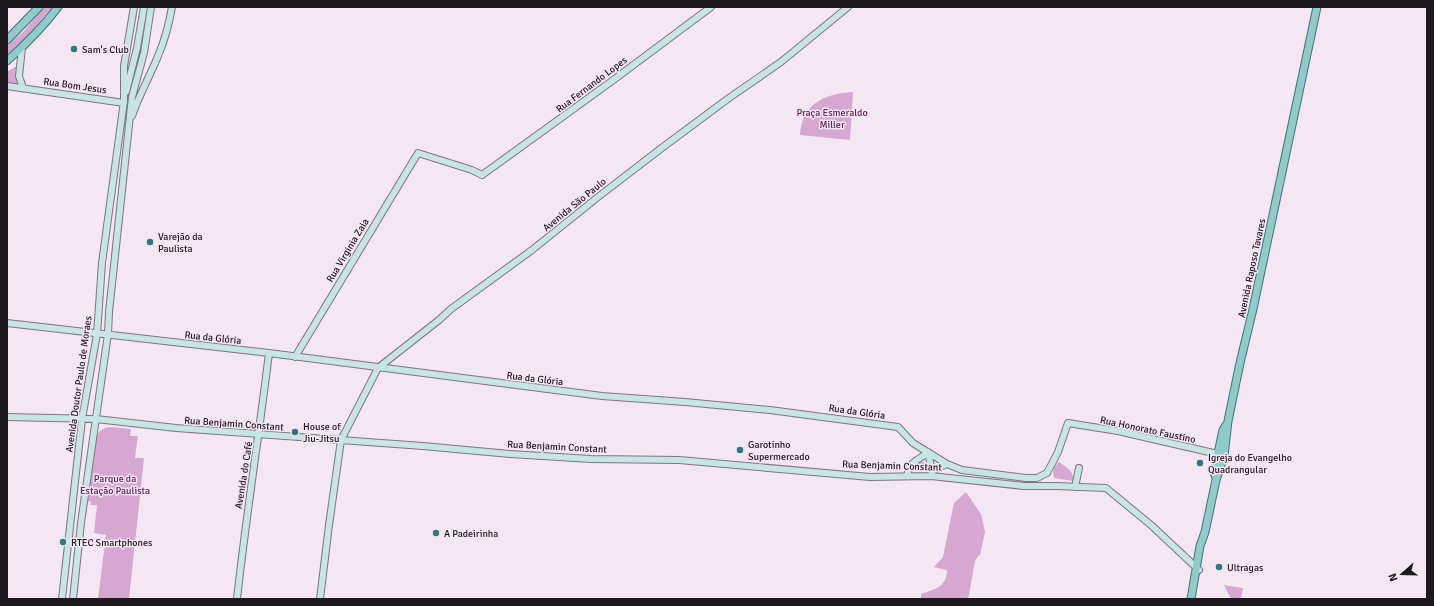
<svg xmlns="http://www.w3.org/2000/svg" width="1434" height="606" viewBox="0 0 1434 606" font-family="Signika,sans-serif">
  <style>
    .green { fill: #d6a7d0 }
    .lines { fill: none; stroke-linecap: round; stroke-linejoin: round }
    .secondary-casing { stroke: #80737e; stroke-width: 8 }
    .primary-casing { stroke: #3a7579; stroke-width: 9 }
    .secondary { stroke: #c8e5e6; stroke-width: 6 }
    .primary { stroke: #92cacc; stroke-width: 7 }
    .poi-dot { fill: #2f787b; stroke: #f5e6f3; stroke-width: 1.5 }
    .labels { text-anchor: middle; stroke-width: 3; stroke-linejoin: round; paint-order: stroke }
    .poi-label { font-size: 10px; fill: #1e191d; stroke: #f5e6f3; text-anchor: start }
    .street-label { font-size: 10px; fill: #1e191d; stroke: #f5e6f3 }
    .park-label { font-size: 10px; fill: #5e235a; stroke: #f5e6f3 }
  </style>
  <rect width="100%" height="100%" fill="#f5e6f3"/>
  <path class="green" d="M44,7H52L25,39L7,55V46L24,31Z
    M18,65L16,73L19,85L7,82V72Z
    M853,92L850,140L800,135C800,131 801,127 802,123C808,100 832,93 853,92Z
    M110,427L131,429L130,436H138L135,458H144L129,599H98L106,535L94,533L97,505H90L91,502L88,501L95,439C99,431 102,428 110,427Z
    M920,461L926,463L929,471L912,470L913,465Z
    M1059,462C1067,468 1074,470 1073,481L1054,478C1052,471 1054,466 1059,462Z
    M966,492L981,514L985,532L980,555L978,556L975,561L969,595L967,599H921V594C935,589 947,587 947,570L934,567L943,557L954,503Z
    M1224,585L1243,588L1241,599H1231Z"/>
  <g class="lines">
    <g class="secondary-casing">
      <path id="secondary" d="M22,48L19,76L23,88
        M7,86L124,103
        M126,92L137,48L144,7
        M132,116C139,95 150,76 158,56C165,40 169,24 172,7
        M7,323L269,353L602,396L685,402L770,410L898,427L913,443L947,464L962,470L1026,478H1037L1047,473
        M295,357L418,153L472,170L482,175L612,81L711,7
        M7,417L96,419L176,428L423,446L510,454L591,459L679,460L870,477L931,476L1024,486H1056L1106,488L1151,525L1199,570
        M928,452L932,471L931,476
        M932,471L947,464
        M1047,473L1058,452L1068,423L1118,431L1222,455
        M907,476C910,460 917,462 928,452
        M1075,487L1079,468
        M62,599L82,419L97,334L102,263L124,101V66L134,7
        M73,599L81,523L108,334L109,312L132,97L144,53L151,7
        M237,599C246,517 259,435 269,353
        M320,599L329,525L341,440L378,368L439,320L451,309L532,250L598,197L663,147L729,98L781,62L848,7"/>
    </g>
    <g class="primary-casing">
      <path id="primary" d="M7,40L39,7
        M7,61C26,44 43,27 58,7
        M1216,478L1214,472L1223,430L1226,425
        M1191,599L1200,546L1205,532L1216,480L1224,456L1228,421L1240,363L1253,309L1317,7"/>
    </g>
    <use href="#secondary" class="secondary"/>
    <use href="#primary" class="primary"/>
  </g>
  <g class="poi-dot">
    <circle cx="74" cy="49" r="4"/>
    <circle cx="150" cy="242" r="4"/>
    <circle cx="295" cy="432" r="4"/>
    <circle cx="740" cy="450" r="4"/>
    <circle cx="1200" cy="463" r="4"/>
    <circle cx="436" cy="533" r="4"/>
    <circle cx="63" cy="542" r="4"/>
    <circle cx="1219" cy="567" r="4"/>
  </g>
  <g class="labels">
    <g class="poi-label">
      <text x="82" y="53">Sam's Club</text>
      <text x="158" y="240">Varejão da<tspan x="158" dy="12">Paulista</tspan></text>
      <text x="303" y="430">House of<tspan x="303" dy="12">Jiu-Jitsu</tspan></text>
      <text x="748" y="448">Garotinho<tspan x="748" dy="12">Supermercado</tspan></text>
      <text x="1208" y="461">Igreja do Evangelho<tspan x="1208" dy="12">Quadrangular</tspan></text>
      <text x="444" y="537">A Padeirinha</text>
      <text x="71" y="546">RTEC Smartphones</text>
      <text x="1227" y="571">Ultragas</text>
    </g>
    <g class="street-label">
      <text transform="translate(591 84) rotate(-37)" y="4">Rua Fernando Lopes</text>
      <text transform="translate(75 85) rotate(8)" y="4">Rua Bom Jesus</text>
      <text transform="translate(574 204) rotate(-39)" y="4">Avenida São Paulo</text>
      <text transform="translate(347 250) rotate(-59)" y="4">Rua Virginia Zaia</text>
      <text transform="translate(1251 268) rotate(-78)" y="4">Avenida Raposo Tavares</text>
      <text transform="translate(213 337) rotate(6)" y="4">Rua da Glória</text>
      <text transform="translate(535 378) rotate(7)" y="4">Rua da Glória</text>
      <text transform="translate(78 384) rotate(-82)" y="4">Avenida Doutor Paulo de Moraes</text>
      <text transform="translate(857 411) rotate(8)" y="4">Rua da Glória</text>
      <text transform="translate(234 423) rotate(4)" y="4">Rua Benjamin Constant</text>
      <text transform="translate(1148 429) rotate(12)" y="4">Rua Honorato Faustino</text>
      <text transform="translate(557 446) rotate(3)" y="4">Rua Benjamin Constant</text>
      <text transform="translate(892 465) rotate(2)" y="4">Rua Benjamin Constant</text>
      <text transform="translate(243 475) rotate(-81)" y="4">Avenida do Café</text>
    </g>
    <g class="park-label">
      <text x="832" y="116">Praça Esmeraldo<tspan x="832" dy="12">Miller</tspan></text>
      <text x="115" y="482">Parque da<tspan x="115" dy="12">Estação Paulista</tspan></text>
    </g>
  </g>
  <rect width="1434" height="606" fill="none" stroke="#1e191d" stroke-width="16"/>
  <g transform="translate(1402 574) rotate(250)" stroke="#f5e6f3" stroke-width="3" paint-order="stroke">
  <path d="M0-3L7 15L0 10L-7 15Z" fill="#1e191d"/>
  <text y="-6" font-size="11" font-weight="bold" text-anchor="middle" fill="#1e191d">N</text>
  </g>
</svg>
